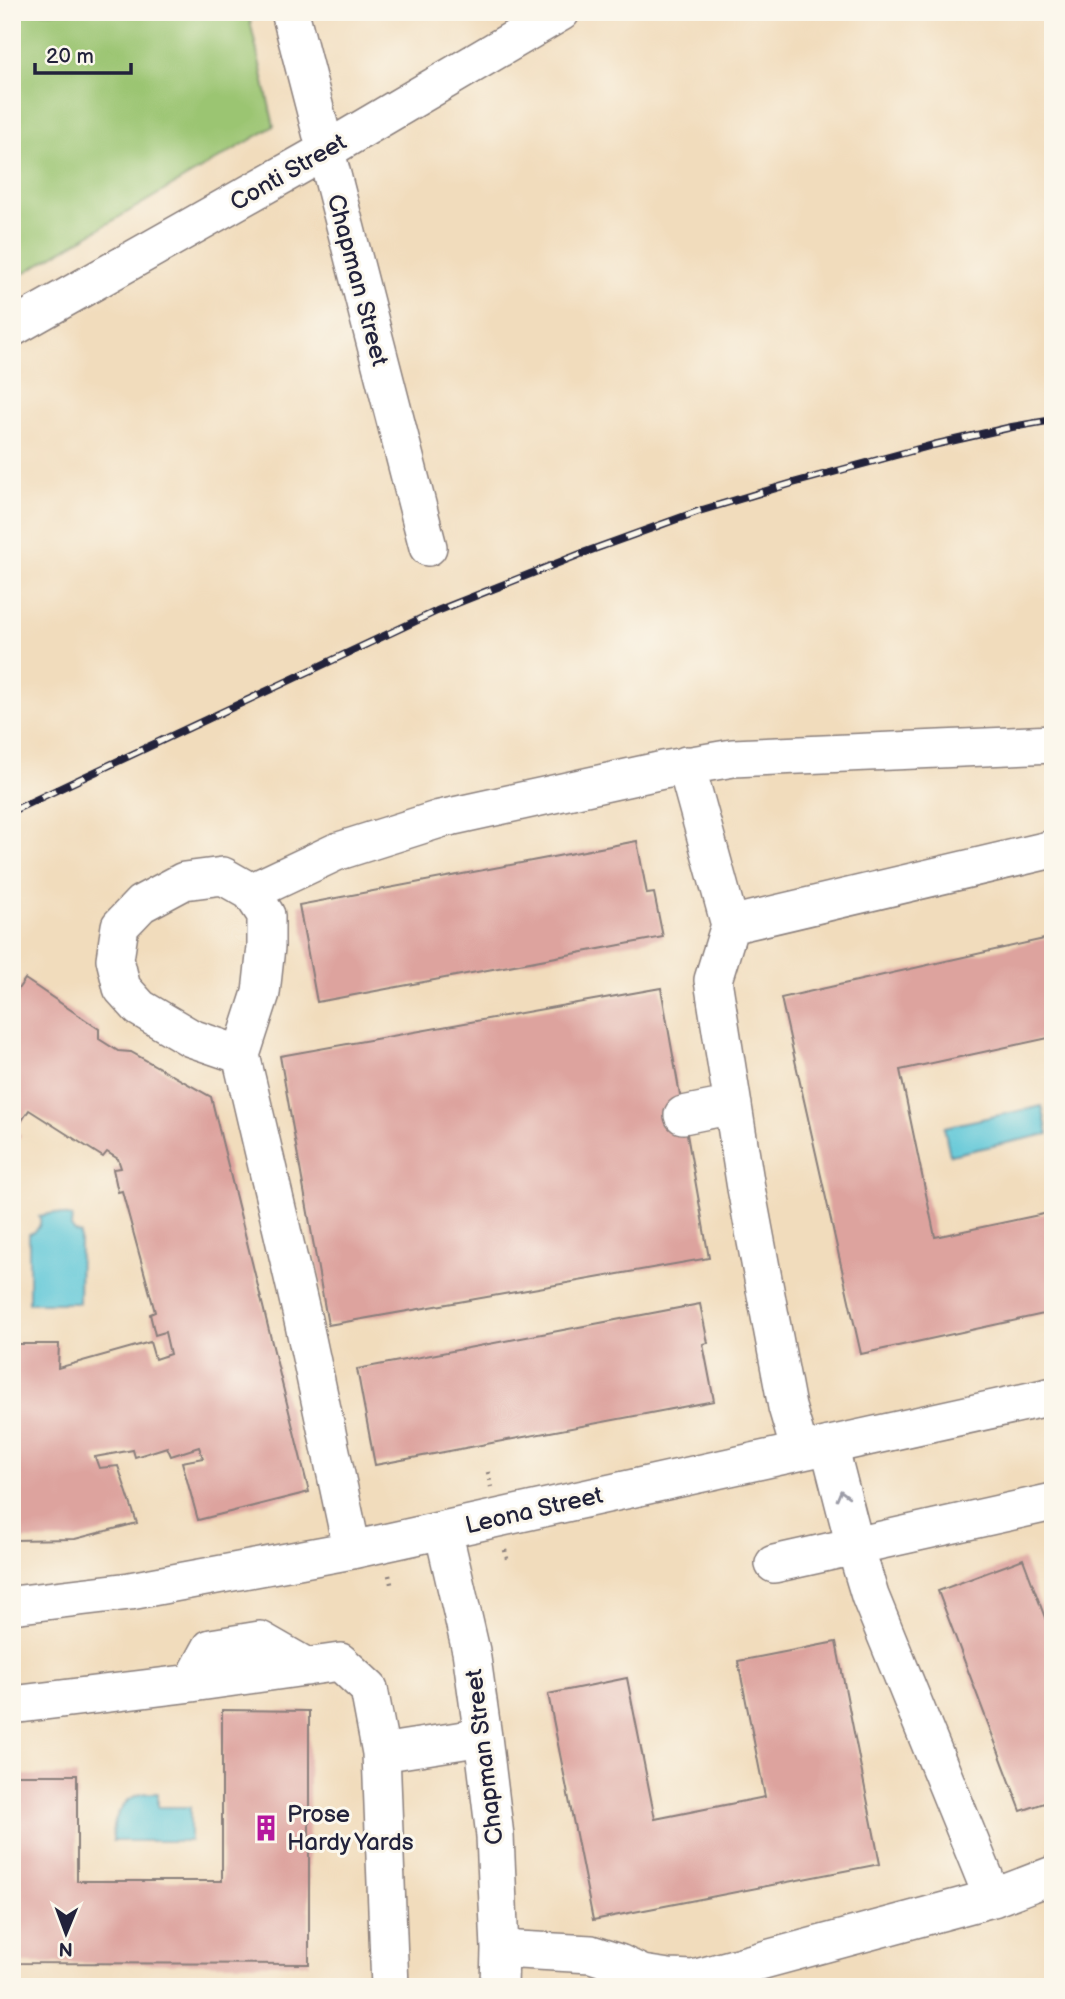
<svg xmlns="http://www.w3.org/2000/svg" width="1065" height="1999" viewBox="0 0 1065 1999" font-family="'Balsamiq Sans',sans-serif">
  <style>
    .green { fill: #9bc572; stroke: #5e7456; stroke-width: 2 }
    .water { fill: #5cc6d7; stroke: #3f7489; stroke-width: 2 }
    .building { fill: #dda39e }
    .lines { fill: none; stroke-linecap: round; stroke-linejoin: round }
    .minor-casing { stroke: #8a7f7c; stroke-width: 40 }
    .path { stroke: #8a7f7c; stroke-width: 4.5; stroke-dasharray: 2 5; stroke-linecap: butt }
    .minor { stroke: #fff; stroke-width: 37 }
    .rail-casing { stroke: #22223b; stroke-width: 8 }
    .rail { stroke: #fbf7ec; stroke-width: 5; stroke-dasharray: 16; stroke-linecap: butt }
    .oneway { stroke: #9c9ca7 }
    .labels { text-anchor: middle; stroke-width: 6; stroke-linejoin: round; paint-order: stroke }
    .street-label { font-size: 24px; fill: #22223b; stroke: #fbf7ec }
    .poi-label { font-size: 24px; fill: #22223b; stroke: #fbf7ec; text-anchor: start }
  </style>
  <rect width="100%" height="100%" fill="#fbf7ec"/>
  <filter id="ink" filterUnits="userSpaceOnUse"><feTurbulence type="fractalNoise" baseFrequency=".0143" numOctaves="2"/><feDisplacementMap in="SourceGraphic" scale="14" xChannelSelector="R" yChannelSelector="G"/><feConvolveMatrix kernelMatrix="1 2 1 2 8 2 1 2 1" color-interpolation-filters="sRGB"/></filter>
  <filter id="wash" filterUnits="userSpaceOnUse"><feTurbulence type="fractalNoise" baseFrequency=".00686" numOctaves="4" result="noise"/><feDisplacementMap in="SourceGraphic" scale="28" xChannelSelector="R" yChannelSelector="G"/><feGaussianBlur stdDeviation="1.57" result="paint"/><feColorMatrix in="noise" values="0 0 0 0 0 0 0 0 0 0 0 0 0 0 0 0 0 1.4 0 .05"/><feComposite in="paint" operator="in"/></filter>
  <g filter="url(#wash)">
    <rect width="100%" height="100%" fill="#f1dcbc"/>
    <path class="green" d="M12,12H248L274,126L12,280Z"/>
    <path class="water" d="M1042,1106L1048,1134L950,1155L944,1127Z
      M54,1213L72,1217L71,1227L75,1232L80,1234L79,1303H29V1234C37,1232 43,1224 39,1216Z
      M158,1793V1807H190V1841H113C112,1821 120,1800 141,1794C146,1793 153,1793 158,1793Z"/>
    <g id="blocks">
      <path class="building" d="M637,841L647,894L654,893L663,937L317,1002L299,905Z
        M1053,937V1037L900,1070L935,1237L1053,1212V1312L861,1354L781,998Z
        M25,979L99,1029V1039L118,1051L131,1052L211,1097L309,1492L198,1520L182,1462L203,1458L199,1447L171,1456L167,1447L135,1457L133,1450L95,1457L99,1468L118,1466L137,1523L75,1539L12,1540V1344H59L58,1368L150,1342L155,1359L170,1354L165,1332L155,1335L150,1314L155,1312L122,1191L118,1192L113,1169L121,1168L118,1159L107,1152L103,1157L29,1110L15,1131L21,1135L12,1148V998Z
        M661,988L709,1258L328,1325L280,1056Z
        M700,1304L708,1343L703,1344L714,1401L375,1465L357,1369Z
        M1023,1559L1053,1639V1800L1021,1811L938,1591Z
        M836,1642L880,1864L593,1920L548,1694L627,1678L655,1819L765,1797L738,1661Z
        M222,1710L309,1711V1964L12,1963V1775H77V1881H222Z"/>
    </g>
  </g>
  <g filter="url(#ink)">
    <use href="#blocks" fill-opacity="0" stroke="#8a7f7c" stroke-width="2"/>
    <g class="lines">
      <g class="minor-casing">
        <path id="minor" d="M290,12L428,547
          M12,328L325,151L561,12
          M686,765L730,925
          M251,892L336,852L440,819L663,770L733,758L1053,744
          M241,1055L191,1038L140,1008L122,988L115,959L120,926L141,904L184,881L223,876L251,892L266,915V947L261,993L241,1055L303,1320L352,1550
          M683,1115L733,1105
          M829,1445L855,1546L870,1596L993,1898
          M800,1451L787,1407L746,1188L713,980L730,925L1053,849
          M443,1530L471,1651L483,1737L495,1836L500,1949L499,1987
          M774,1564L1053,1502
          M12,1605L130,1591L352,1550L1053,1396
          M192,1683L211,1648L260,1640L307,1667
          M12,1705L192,1683L340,1662L369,1689L381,1753L390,1987
          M381,1753L483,1737
          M500,1949L591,1954L619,1963L642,1974L669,1978L693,1979L993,1898L1053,1875"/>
      </g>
      <path class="path" d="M488,1472L491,1487
        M505,1550L508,1563
        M389,1575L392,1588"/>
      <use href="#minor" class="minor"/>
      <g class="rail-casing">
        <path id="rail" d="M12,811L437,611L583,553L699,511L793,483L933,445L1012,427L1053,420"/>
      </g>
      <use href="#rail" class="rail"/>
    </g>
    <defs><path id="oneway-chevron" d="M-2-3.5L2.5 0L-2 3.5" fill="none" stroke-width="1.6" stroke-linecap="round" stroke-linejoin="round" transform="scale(1.75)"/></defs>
    <use class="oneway" href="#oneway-chevron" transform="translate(842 1495) rotate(-105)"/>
  </g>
  <defs>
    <g id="building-bare" transform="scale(2.1)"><path d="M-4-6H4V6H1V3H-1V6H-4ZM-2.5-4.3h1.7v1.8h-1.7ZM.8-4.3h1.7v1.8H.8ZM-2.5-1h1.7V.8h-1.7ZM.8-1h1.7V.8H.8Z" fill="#b5179e" stroke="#fbf7ec" stroke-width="2.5" paint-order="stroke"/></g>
  </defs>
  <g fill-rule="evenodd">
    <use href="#building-bare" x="266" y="1828"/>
  </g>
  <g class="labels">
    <g class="street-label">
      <text transform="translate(288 172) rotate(-30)" y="8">Conti Street</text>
      <text transform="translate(358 280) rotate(75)" y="8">Chapman Street</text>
      <text transform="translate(534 1510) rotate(-13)" y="8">Leona Street</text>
      <text transform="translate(484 1757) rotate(-97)" y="8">Chapman Street</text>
    </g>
    <g class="poi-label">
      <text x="287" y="1822">Prose<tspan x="287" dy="28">Hardy Yards</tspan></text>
    </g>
  </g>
  <rect width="1065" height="1999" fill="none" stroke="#fbf7ec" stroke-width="42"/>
  <g transform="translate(66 1933) rotate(181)" stroke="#fbf7ec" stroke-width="5" paint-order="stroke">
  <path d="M0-5L12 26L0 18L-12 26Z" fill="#22223b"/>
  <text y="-10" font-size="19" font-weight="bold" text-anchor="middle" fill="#22223b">N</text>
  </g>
  <path d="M35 63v10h96v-10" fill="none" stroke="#22223b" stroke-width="3.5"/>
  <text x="46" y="63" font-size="21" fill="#22223b" stroke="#fbf7ec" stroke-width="5" paint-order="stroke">20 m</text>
</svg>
